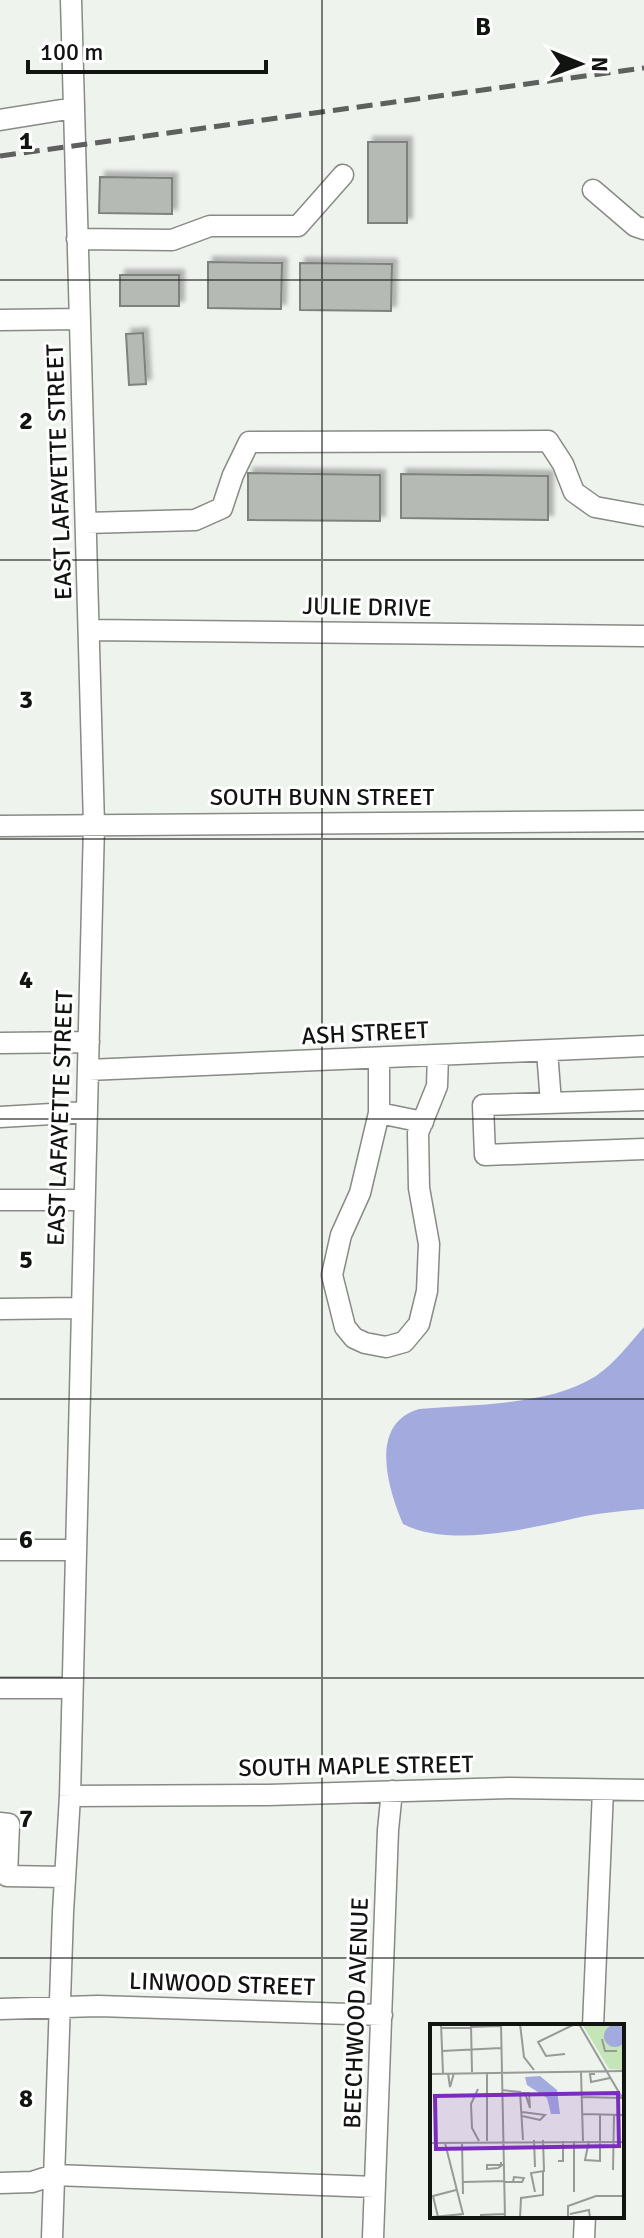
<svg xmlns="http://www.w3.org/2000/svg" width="644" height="2238" viewBox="0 0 644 2238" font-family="Signika,sans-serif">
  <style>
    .water { fill: #a3abde }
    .building { fill: #b6bab4; stroke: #7e827d; stroke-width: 2; filter: url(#shadow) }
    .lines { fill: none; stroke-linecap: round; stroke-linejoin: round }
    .minor-casing { stroke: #878a85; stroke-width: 23 }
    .minor { stroke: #fff; stroke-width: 20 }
    .rail { stroke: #5d605d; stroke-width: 5; stroke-dasharray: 16 8; stroke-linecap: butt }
    .grid { fill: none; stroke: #121412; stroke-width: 2; stroke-opacity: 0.55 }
    .labels { text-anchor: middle; stroke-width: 6; stroke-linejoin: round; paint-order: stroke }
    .street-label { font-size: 24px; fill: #121412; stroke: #fff }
    .inset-road { fill: none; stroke: #979a96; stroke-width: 2 }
    .view { fill: #7b2cbf; fill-opacity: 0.15; stroke: #7b2cbf; stroke-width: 4 }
    .inset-edge { fill: none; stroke: #121412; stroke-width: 4 }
    .grid-label { font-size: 26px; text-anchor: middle; font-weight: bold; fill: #121412; stroke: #fff; stroke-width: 6; stroke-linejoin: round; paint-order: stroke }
  </style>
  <defs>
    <filter id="shadow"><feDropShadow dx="5" dy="-5" stdDeviation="2" flood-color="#0004"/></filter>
  </defs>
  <rect width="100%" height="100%" fill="#eff3ee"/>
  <path class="water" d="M644,1327V1509C621,1511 598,1513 576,1518C526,1529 451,1548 403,1524C388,1489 368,1424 419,1409C473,1404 549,1406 596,1376C615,1363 629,1344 644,1327Z"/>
  <path class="building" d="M368,142H407V223H368Z
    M100,177L172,178V214L99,213Z
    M208,262L282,263L281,309L208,308Z
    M300,263L392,264L391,311L300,310Z
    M120,275H179V306H120Z
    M143,333L146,384L129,385L126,334Z
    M248,473L380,475V521L248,520Z
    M401,474L548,476V520L401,518Z"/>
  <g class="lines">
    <g class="minor-casing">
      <path id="minor" d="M0,120L74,108
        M593,190L635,226L644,229
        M77,239L172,240L210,226H298L343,175
        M0,320L80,319
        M86,523L195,520L222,508L233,475L249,442L548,441L563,464L574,492L595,507L644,516
        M89,630L644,636
        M0,826L644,821
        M0,1043L89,1042
        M547,1051L551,1103
        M379,1058V1113L360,1193L341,1235L332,1275L345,1327L354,1338L365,1343L386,1347L404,1342L419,1324L427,1291L429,1244L419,1188L418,1133L437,1086L438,1055
        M88,1070L644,1046
        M644,1100L483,1105L485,1155L644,1149
        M379,1113L423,1122
        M0,1117L86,1112
        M0,1200H83
        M0,1309L80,1308
        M0,1550H74
        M0,1688H71
        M70,1796L268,1795L509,1788L644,1790
        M0,1823L9,1824L7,1876L65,1877
        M0,2009L98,2006L382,2015
        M593,2026L603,1790
        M0,2183L32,2182L54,2175L375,2187
        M52,2238L63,1912L70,1796L94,825L71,0
        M373,2238L388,1830L392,1791
        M584,2238L585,2216"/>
    </g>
    <use href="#minor" class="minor"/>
    <path class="rail" d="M0,156L644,68"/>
  </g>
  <path class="grid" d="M322,0V2238M0,280H644M0,560H644M0,839H644M0,1119H644M0,1399H644M0,1678H644M0,1958H644"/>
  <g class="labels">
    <g class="street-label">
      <text transform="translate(59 472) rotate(-92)" y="8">EAST LAFAYETTE STREET</text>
      <text transform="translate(367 607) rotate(1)" y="8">JULIE DRIVE</text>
      <text x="322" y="805">SOUTH BUNN STREET</text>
      <text transform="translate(365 1033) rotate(-3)" y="8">ASH STREET</text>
      <text transform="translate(60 1118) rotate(-88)" y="8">EAST LAFAYETTE STREET</text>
      <text transform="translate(356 1766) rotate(-1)" y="8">SOUTH MAPLE STREET</text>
      <text transform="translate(222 1984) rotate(2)" y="8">LINWOOD STREET</text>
      <text transform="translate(356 2013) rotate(-88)" y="8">BEECHWOOD AVENUE</text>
    </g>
  </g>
  <g transform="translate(430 2024)">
    <rect width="194" height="194" fill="#eff3ee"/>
    <path d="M152,0H194V46L179,45Z" fill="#c5e5b9"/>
    <path d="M174 12a11 11 0 1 1 22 0a11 11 0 1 1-22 0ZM110,52L127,66L130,90H121L117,74L97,61L95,53Z" fill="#a3abde"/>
    <path class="inset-road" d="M11,0L13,49M71,0L75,194M90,0L94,33L104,46M149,0L194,77M41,1L42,48M11,4L71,2M172,15L175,27H187M12,27L71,24M135,30L116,32L108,18L145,0M57,48V117M151,48L153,117M18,49L20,63L24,49M0,50L194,47M165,50H160L161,58L180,54M48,65L41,80L42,104L49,117M72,66L90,68L93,116M91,69H99L100,84L95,69M151,73L192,74M92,88L115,91L110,96L92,92M152,90L194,91M104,116L105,143M159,117L155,136L170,137V91M32,118L33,170M0,119L194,118M128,137H133V117M71,138V142L68,144L57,145V141H74M183,146L184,91M33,158L74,157M74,158H92L94,154L84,153L83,158M105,168L101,149L114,147L113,116M144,168V117M140,190L159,186L160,194M50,191L75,190M3,193L33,190L15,119M8,193L3,172L26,166M90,194L91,174L113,171V148M138,194V182L166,172H194"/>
    <path class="view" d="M188,69L189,122L6,125L5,72Z"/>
    <rect width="194" height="194" class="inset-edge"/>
  </g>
  <g class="grid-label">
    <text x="483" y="35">B</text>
    <text x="26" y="149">1</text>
    <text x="26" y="429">2</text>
    <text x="26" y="708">3</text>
    <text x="26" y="988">4</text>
    <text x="26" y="1268">5</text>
    <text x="26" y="1548">6</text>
    <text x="26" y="1827">7</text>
    <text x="26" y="2107">8</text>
  </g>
  <g transform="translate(580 64) rotate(91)" stroke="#ffffff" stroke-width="6" paint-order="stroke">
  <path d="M0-6L14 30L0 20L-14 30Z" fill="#121412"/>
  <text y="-12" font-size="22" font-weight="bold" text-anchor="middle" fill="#121412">N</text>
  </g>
  <path d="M28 60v12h238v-12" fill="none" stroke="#121412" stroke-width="4"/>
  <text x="40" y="60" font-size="24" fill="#121412" stroke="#ffffff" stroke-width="6" paint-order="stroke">100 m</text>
</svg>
